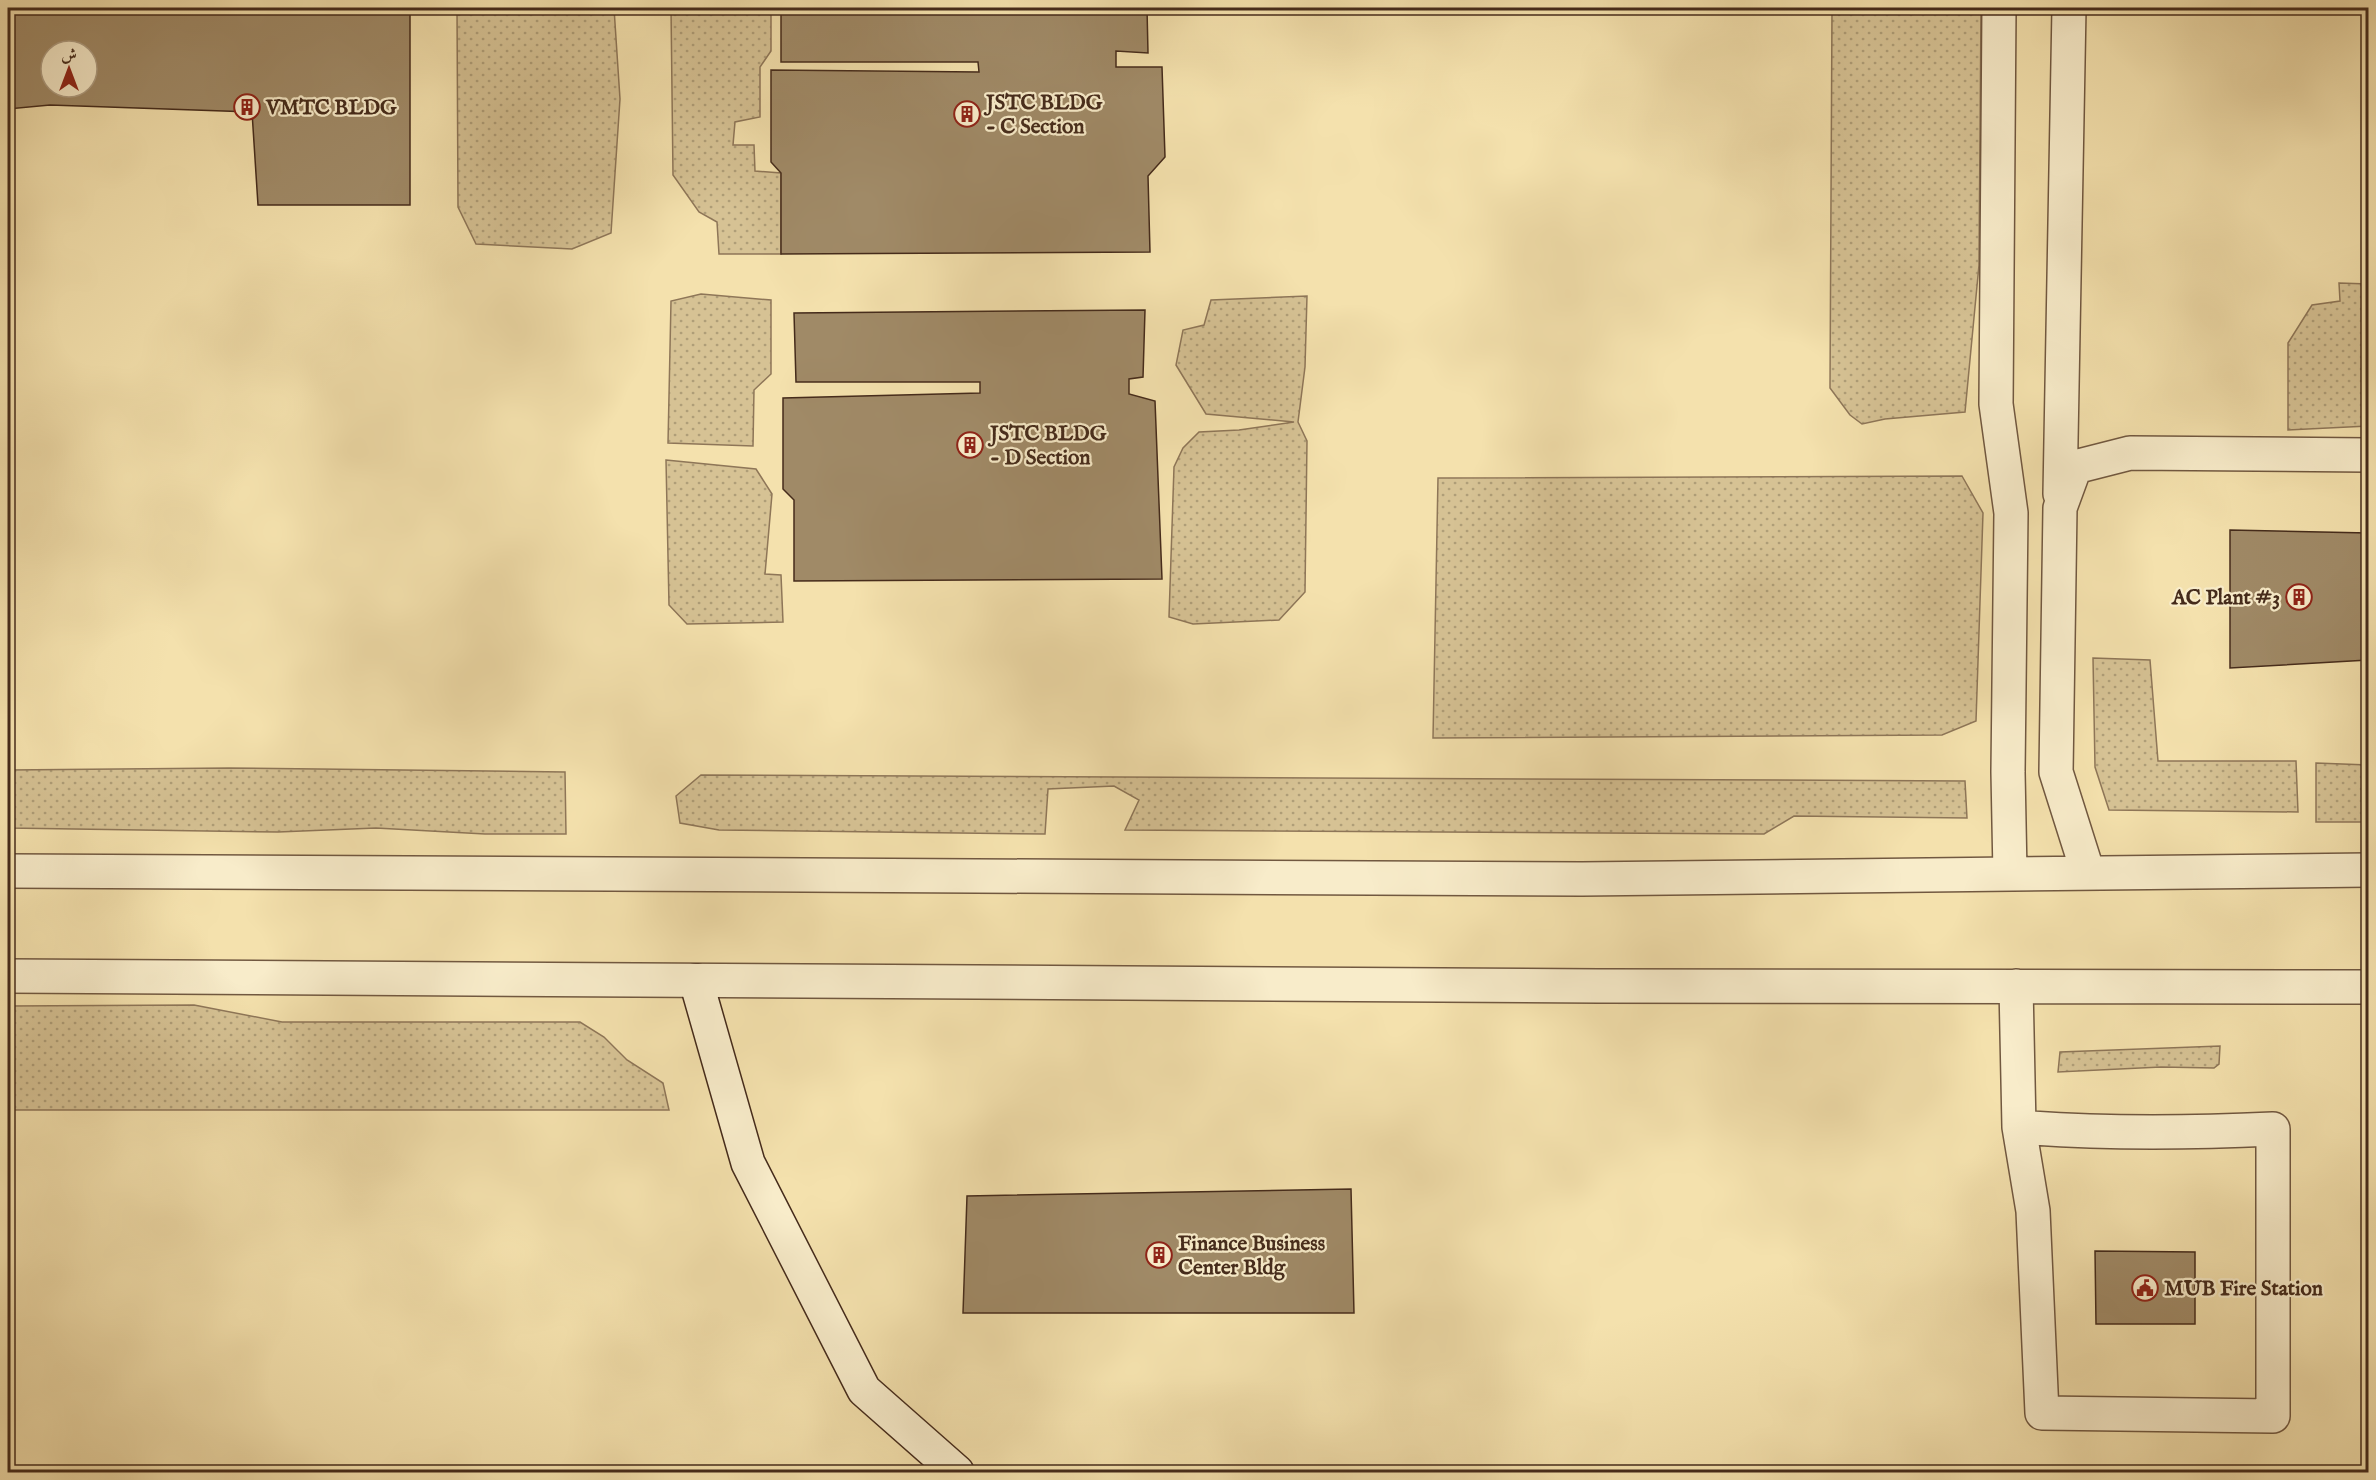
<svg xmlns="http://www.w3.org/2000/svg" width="2376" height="1480" viewBox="0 0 2376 1480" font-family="'IM FELL English',Amiri,serif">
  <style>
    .grass { fill: url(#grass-dots); stroke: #8e7658; stroke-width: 1.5 }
    .building { fill: #a08a67; stroke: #452b1b; stroke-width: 1.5; fill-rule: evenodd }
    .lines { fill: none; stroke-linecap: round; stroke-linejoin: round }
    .street-casing { stroke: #715840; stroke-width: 36 }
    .secondary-casing { stroke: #452b1b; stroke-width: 36 }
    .street { stroke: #f8ecca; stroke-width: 33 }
    .secondary { stroke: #f8ecca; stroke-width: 33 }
    .labels { text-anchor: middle; stroke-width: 4.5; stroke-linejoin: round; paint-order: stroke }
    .poi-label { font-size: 21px; font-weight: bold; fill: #452b1b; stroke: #f8ecca; text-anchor: start }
  </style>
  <defs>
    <pattern id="grass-dots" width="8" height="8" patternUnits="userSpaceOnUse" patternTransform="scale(1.5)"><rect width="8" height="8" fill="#d6c294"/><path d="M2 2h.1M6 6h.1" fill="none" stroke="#af9e78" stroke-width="1.8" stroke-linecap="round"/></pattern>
  </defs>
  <rect width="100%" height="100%" fill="#f4e1ad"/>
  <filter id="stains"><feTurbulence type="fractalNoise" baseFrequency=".00333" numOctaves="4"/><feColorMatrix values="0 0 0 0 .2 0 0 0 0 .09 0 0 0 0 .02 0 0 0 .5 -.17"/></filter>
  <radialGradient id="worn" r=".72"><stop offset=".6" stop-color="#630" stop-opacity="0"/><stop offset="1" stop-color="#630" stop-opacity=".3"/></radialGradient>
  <path class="grass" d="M457,8H614L620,99L611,233L572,249L476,244L458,207Z
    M671,8H771V51L760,67V117L735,122L733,145H754L755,171L781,173V254H719L717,222L699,212L673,175Z
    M1832,8H1981L1979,265L1965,412L1885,419L1862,424L1850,415L1830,388Z
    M2339,283L2368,284V426L2288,430V343L2312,305L2340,301Z
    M701,294L771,300V374L754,390L753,446L668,443L671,301Z
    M1307,296L1305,367L1298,422L1307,441L1305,592L1279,620L1193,624L1169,617L1174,467L1183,448L1199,432L1239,430L1294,422L1206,414L1176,365L1183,330L1204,325L1211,300Z
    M666,460L756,469L772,494L765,574L781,575L783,622L687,624L669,605Z
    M1962,476L1983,513L1976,721L1942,735L1433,738L1438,478Z
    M2093,658L2150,660L2158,761H2296L2298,812L2109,810L2095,767Z
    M2316,763L2368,765V822H2316Z
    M229,768L565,772L566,834H485L376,828L278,832L8,828V770Z
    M701,775L1965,781L1967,818L1794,816L1764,834L1125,830L1139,800L1114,786L1048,789L1045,834L719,830L680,823L676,796Z
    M194,1005L282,1022H580L604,1037L627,1060L663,1083L669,1110H8V1006Z
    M2220,1046L2219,1064L2214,1068L2161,1067L2058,1072L2060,1052Z"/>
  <path class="building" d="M8,8H410V205H258L252,112L50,105L8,109ZM51,51H87V87H51Z
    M781,8H1147L1148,53L1116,51V67H1162L1165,157L1148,176L1150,252L781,254V173L771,162V70L979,72L978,62H781Z
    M1145,310L1143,377L1129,379V394L1155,401L1162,579L794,581V500L783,489V398L980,393V382H796L794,313Z
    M2230,530L2368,533V660L2230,668Z
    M1351,1189L1354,1313H963L967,1196Z
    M2095,1251L2195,1252V1324H2096Z"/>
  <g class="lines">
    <g class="street-casing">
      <path id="street" d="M1999,8L1996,404L2011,513L2008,772L2010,874
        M2060,494L2069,8
        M8,871L1582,879L2368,870
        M2088,873L2056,772L2060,508L2075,467L2130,453L2368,455
        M8,976L1599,986L2368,987
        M2016,986L2019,1127L2033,1211L2042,1413L2273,1416V1129C2188,1133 2104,1134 2019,1127"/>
    </g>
    <g class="secondary-casing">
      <path id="secondary" d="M696,981L748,1163L864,1390L957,1472"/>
    </g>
    <use href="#street" class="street"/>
    <use href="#secondary" class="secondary"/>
  </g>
  <defs>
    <g id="building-ring" transform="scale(1.35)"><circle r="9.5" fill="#f8ecca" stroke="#8f2418" stroke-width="1.5"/><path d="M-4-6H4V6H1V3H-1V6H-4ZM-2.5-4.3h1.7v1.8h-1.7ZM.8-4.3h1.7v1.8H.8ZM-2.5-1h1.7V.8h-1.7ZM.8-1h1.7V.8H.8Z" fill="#8f2418"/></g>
    <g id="civic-ring" transform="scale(1.35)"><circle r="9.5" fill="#f8ecca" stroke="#8f2418" stroke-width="1.5"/><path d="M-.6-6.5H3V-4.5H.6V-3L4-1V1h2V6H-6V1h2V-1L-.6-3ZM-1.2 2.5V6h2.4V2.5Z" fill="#8f2418"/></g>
  </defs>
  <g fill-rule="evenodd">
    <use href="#building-ring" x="247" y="107"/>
    <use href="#building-ring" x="967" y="114"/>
    <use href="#building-ring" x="970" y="445"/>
    <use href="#building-ring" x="2299" y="597"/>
    <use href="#building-ring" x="1159" y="1255"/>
    <use href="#civic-ring" x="2145" y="1288"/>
  </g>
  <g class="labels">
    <g class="poi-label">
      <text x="986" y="109">JSTC BLDG<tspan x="986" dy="24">- C Section</tspan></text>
      <text x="266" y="114">VMTC BLDG</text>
      <text x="990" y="440">JSTC BLDG<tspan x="990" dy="24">- D Section</tspan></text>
      <text x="2280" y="604" text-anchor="end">AC Plant #3</text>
      <text x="1178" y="1250">Finance Business<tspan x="1178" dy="24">Center Bldg</tspan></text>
      <text x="2164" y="1295">MUB Fire Station</text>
    </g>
  </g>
  <rect width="2376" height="1480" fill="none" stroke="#f4e1ad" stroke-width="30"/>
  <rect x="9" y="9" width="2358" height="1462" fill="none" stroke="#452b1b" stroke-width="3"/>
  <rect x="15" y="15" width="2346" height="1450" fill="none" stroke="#452b1b" stroke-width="1.5"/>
  <g transform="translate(69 69)"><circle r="28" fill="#f8ecca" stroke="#b09f84" stroke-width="1.5"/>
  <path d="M0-4.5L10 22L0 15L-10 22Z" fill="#8f2418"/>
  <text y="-9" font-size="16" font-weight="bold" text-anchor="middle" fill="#452b1b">ش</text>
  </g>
  <rect width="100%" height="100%" filter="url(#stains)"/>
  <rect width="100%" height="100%" fill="url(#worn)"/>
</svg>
